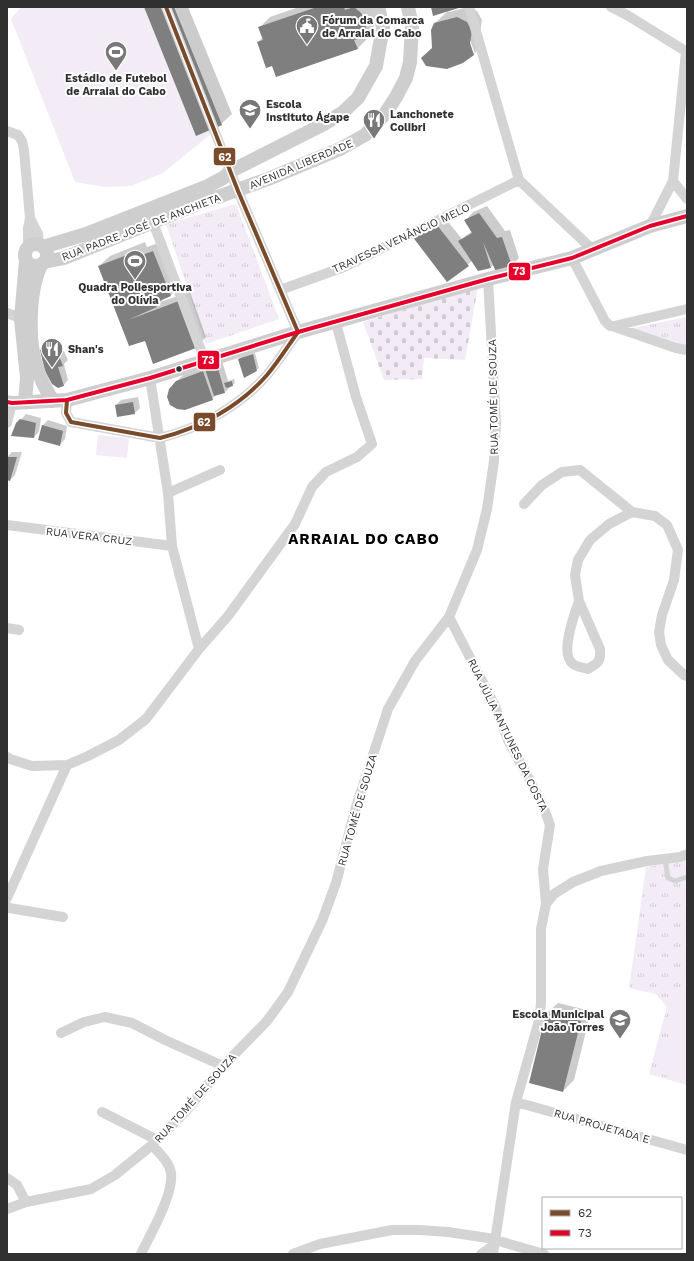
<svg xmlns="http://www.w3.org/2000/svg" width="694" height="1261" viewBox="0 0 694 1261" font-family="'Work Sans',sans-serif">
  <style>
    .cemetery { fill: url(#cemetery-stones) }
    .park { fill: url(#park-tufts) }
    .garden { fill: #f3ecf6 }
    .shadow { fill: #0003 }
    .building { fill: #7f7f7f }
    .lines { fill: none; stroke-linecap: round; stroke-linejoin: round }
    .service { stroke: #d4d4d4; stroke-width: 5 }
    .minor { stroke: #d4d4d4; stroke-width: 10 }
    .secondary { stroke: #cecece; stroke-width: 14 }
    .bus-1-casing { stroke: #fff; stroke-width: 7 }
    .bus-2-casing { stroke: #fff; stroke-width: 7 }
    .bus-1 { stroke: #7a4b2a; stroke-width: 4 }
    .bus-2 { stroke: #e4002b; stroke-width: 4 }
    .bus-dot { fill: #303030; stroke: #fff; stroke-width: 1.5 }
    .labels { text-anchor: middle; stroke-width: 4; stroke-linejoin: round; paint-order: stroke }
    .poi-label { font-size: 11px; font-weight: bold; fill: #303030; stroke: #fff; text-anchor: start }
    .street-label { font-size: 11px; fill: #303030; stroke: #fff }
    .district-label { font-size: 15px; font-weight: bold; letter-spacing: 1px; fill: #000; stroke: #fff }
    .line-badge { stroke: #fff; stroke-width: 1.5 }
    .badge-label { font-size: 11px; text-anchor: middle; font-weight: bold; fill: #fff }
  </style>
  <defs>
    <pattern id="cemetery-stones" width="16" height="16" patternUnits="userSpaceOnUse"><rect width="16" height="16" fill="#f3ecf6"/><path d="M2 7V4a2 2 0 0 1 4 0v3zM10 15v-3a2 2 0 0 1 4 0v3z" fill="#d1cbd3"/></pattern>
    <pattern id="park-tufts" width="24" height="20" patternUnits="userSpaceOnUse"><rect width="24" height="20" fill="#f3ecf6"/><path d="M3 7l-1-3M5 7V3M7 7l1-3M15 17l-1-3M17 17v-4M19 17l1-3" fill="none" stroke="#d1cbd3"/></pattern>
  </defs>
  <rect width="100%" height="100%" fill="#fff"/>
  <path class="cemetery" d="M478,287L465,360L424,358L422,379L384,380L363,322Z"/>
  <path class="park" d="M236,204L279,319L206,344L166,224Z
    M687,317V346L633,328Z
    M687,860V1085L649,1074L667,1007L656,994L629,988L646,867Z"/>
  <path class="garden" d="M21,7H174L222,125L163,173L131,186L105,187L75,182L11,19Z
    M98,435L129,438L127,458L96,455Z
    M674,998L687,1002V1039L663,1032Z
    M665,1039L687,1046V1082L655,1072Z"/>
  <path class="shadow" d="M145,7H188L232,114L221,124Z
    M299,7H374L376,17L374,26L366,34L368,38L357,49L273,64L258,42L263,37L260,27L270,17Z
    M432,7H460L448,11L449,12L468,7L477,11L482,20L480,32L484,43L475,53L469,38L472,53H475L474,54L433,47L434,24L448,11Z
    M487,206L505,231L510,230L519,258L511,266L494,264L491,267L472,261L447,281L413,236L445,218L462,239L472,231L466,220L473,212Z
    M164,241L181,285L170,296L165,298L160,302L190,292L206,337L196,347L145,340L130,345L99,266L110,256L145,242L147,247Z
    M50,343L51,351H64L68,360L64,364L68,380L63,386L41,350Z
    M255,353L259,368L256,370L239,359L241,357Z
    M222,361L228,381L234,379L235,383L225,392L217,394L212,399L177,381L185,373Z
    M138,397L140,408L135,413L116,405L121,400Z
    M26,414L41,418L39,432L34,437L17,424Z
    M48,420L67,426L65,439L60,445L43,425Z
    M12,452H22L15,475L10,480L7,479V457Z
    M558,1003L591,1011L574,1080L563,1091L547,1013Z"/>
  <path class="building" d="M144,7H174L222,125L196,136Z
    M317,7H344L345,10L354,7L360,12L365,18L366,28L364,37L354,40L358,49L276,77L272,66L266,68L257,42L263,40L258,27Z
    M431,7H462L433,16Z
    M457,17L467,22L472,31L470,43L474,55L463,63L447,69L426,66L421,58L432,48L431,30L434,23Z
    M479,213L497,238L502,237L512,266L496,272L483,242L491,268L478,271L458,241L472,233L464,220Z
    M437,225L469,266L447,282L412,236Z
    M153,251L171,296L155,303L157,307L128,320L179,301L196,348L153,364L145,341L129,346L98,266L135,252L137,257Z
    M45,348L46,356H59L63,366L58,367L64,386L58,388L52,384L45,371L40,350Z
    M253,354L257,371L244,378L238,359Z
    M217,365L225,393L214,396L205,369Z
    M203,371L213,400L185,410L177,409L170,405L167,397L169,389L176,381Z
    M232,381L233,386L226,388L224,383Z
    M133,402L135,414L117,417L115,405Z
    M20,419L36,423L34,438L11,436L16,423Z
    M42,425L63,431L60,446L38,440Z
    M7,457H17L10,481L7,480Z
    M546,1013L581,1021L563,1092L529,1083Z"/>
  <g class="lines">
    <path class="service" d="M665,859L668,878L675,881L687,877"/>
    <path class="minor" d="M469,7L519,180L593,250
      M611,7L627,15L687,52
      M7,131L18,135L22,141L24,150L30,218L28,228V248
      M673,181L687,199
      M151,217L205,361
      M30,218L38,234L39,245
      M650,226L673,181L686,52
      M572,258L605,321L610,326H614L687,309
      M280,290L344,267L519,180
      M7,313L26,320
      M615,327L676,348L687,350
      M150,378L168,493L172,546L199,649
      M67,400L66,413L71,422L160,438C200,428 239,407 267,375C278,362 288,346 298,332L238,191L166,7
      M7,423L12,403
      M168,493L220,470
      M524,504L542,485L562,472L580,470L632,512
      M7,525L172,546
      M579,601C575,613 559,654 573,664C576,667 583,667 588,669C598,663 601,662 600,649L579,601L575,575L578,560L590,540L609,524L632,512L655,516L667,525L678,550L674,580L662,615L659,632L661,645L668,660L684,675L687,676
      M449,617L494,704L508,740L542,803L550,825L543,869L546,904
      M7,628L19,630
      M7,757L10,759L32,766L67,765L88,756L119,740L146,719L199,649L228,616L295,524L312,487L326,472L357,457L372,444L356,397L336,323
      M7,898L67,765
      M7,906L9,908L63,917
      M61,1033L84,1022L105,1017L132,1023L165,1040L223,1066
      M516,1102L687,1150
      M102,1112L157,1140
      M7,1178L17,1185L26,1202
      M7,1209L26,1202L91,1189L115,1175L152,1145L186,1111L223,1066L267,1021L288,992L322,921L336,883L356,807L388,709L415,661L449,617L477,550L487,509L494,461L496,423L488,279
      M141,1254C150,1235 174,1194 171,1173C169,1162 160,1154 152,1145
      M293,1254L320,1244L392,1230H419L448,1232L488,1238L544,1254
      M481,1254L494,1245
      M493,1254L516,1102L540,1017L541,1001V929L546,904L554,894L573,882L601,871L647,861L680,857L687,854"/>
    <path class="secondary" d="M25 255a11 11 0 1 1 22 0a11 11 0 1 1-22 0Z
      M43,247L86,234L208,186L223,178L231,171L324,124L342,113L358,98L376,66L383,27L378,7
      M44,262L64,258L198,204L268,179L340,149L365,135L385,114L396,97L406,78L410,62L412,26L408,7
      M41,265C28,293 27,348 40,376C43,385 48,393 53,401
      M7,402L12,403L67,400L150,378L298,332L488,279L572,258L650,226L687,216
      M25,402L27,378L21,319L26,260"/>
    <g class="bus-1-casing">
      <path id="bus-1" d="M67,400L66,413L71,422L160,438C200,428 239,407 267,375C278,362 288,346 298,332L238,191L166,7"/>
    </g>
    <g class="bus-2-casing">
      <path id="bus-2" d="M7,402L12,403L67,400L150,378L298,332L488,279L572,258L650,226L687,216"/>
    </g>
    <use href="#bus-1" class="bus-1"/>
    <use href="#bus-2" class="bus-2"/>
  </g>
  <defs>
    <g id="civic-pin" transform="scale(1.15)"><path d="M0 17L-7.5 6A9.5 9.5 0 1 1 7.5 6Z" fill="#787878" stroke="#fff"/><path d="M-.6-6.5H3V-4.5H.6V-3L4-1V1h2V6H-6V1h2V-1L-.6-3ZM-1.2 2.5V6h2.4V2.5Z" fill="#fff"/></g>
    <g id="stadium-pin" transform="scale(1.15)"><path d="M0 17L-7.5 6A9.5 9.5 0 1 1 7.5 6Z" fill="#787878" stroke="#fff"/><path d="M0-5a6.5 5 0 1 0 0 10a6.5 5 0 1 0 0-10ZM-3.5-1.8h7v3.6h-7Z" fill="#fff"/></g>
    <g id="school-pin" transform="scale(1.15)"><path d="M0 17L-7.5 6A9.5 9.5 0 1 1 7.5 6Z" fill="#787878" stroke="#fff"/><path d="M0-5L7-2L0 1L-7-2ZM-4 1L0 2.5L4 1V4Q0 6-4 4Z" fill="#fff"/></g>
    <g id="restaurant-pin" transform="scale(1.15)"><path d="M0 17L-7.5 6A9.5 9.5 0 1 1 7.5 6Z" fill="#787878" stroke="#fff"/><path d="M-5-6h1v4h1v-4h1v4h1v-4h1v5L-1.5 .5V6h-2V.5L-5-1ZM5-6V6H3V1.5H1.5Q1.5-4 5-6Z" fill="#fff"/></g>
  </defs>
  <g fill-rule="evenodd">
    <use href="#civic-pin" x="307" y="26"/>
    <use href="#stadium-pin" x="116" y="52"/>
    <use href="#school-pin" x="250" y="110"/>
    <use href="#restaurant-pin" x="374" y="120"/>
    <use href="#stadium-pin" x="135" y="261"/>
    <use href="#restaurant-pin" x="52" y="349"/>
    <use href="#school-pin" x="620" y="1020"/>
  </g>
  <circle class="bus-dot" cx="179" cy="369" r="3.5"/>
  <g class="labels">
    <g class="poi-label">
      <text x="322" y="24">Fórum da Comarca<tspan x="322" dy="13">de Arraial do Cabo</tspan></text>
      <text x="116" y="82" text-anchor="middle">Estádio de Futebol<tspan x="116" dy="13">de Arraial do Cabo</tspan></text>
      <text x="266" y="108">Escola<tspan x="266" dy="13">Instituto Ágape</tspan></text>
      <text x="390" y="118">Lanchonete<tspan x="390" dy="13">Colibri</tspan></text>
      <text x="135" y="291" text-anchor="middle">Quadra Poliesportiva<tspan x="135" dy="13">do Olívia</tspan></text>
      <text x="68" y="353">Shan's</text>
      <text x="604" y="1018" text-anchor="end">Escola Municipal<tspan x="604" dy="13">João Torres</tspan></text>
    </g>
    <g class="street-label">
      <text transform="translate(301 164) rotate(-23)" y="4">AVENIDA LIBERDADE</text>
      <text transform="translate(141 227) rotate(-21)" y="4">RUA PADRE JOSÉ DE ANCHIETA</text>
      <text transform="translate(401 238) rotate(-25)" y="4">TRAVESSA VENÂNCIO MELO</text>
      <text transform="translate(493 397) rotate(-91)" y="4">RUA TOMÉ DE SOUZA</text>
      <text transform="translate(89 536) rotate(7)" y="4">RUA VERA CRUZ</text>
      <text transform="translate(508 735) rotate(64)" y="4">RUA JÚLIA ANTUNES DA COSTA</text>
      <text transform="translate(357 810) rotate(-74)" y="4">RUA TOMÉ DE SOUZA</text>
      <text transform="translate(195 1098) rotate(-48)" y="4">RUA TOMÉ DE SOUZA</text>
      <text transform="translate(602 1126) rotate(16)" y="4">RUA PROJETADA E</text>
    </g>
    <g class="district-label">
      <text x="364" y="544">ARRAIAL DO CABO</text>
    </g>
  </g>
  <g class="line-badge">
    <rect x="213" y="147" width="23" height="19" rx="4" fill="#7a4b2a"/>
    <rect x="508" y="262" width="23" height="19" rx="4" fill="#e4002b"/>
    <rect x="197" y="350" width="23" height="20" rx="4" fill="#e4002b"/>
    <rect x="193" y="412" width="23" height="20" rx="4" fill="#7a4b2a"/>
  </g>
  <g class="badge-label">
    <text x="225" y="161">62</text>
    <text x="519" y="275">73</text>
    <text x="208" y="364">73</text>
    <text x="204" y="426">62</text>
  </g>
  <rect width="694" height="1261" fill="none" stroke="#303030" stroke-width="16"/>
  <rect x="542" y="1197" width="140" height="52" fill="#ffffff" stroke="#acacac"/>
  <rect x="550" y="1210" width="20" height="6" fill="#7a4b2a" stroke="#acacac"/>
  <text x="578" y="1217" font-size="12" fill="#303030">62</text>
  <rect x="550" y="1230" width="20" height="6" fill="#e4002b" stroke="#acacac"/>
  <text x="578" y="1237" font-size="12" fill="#303030">73</text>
</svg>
